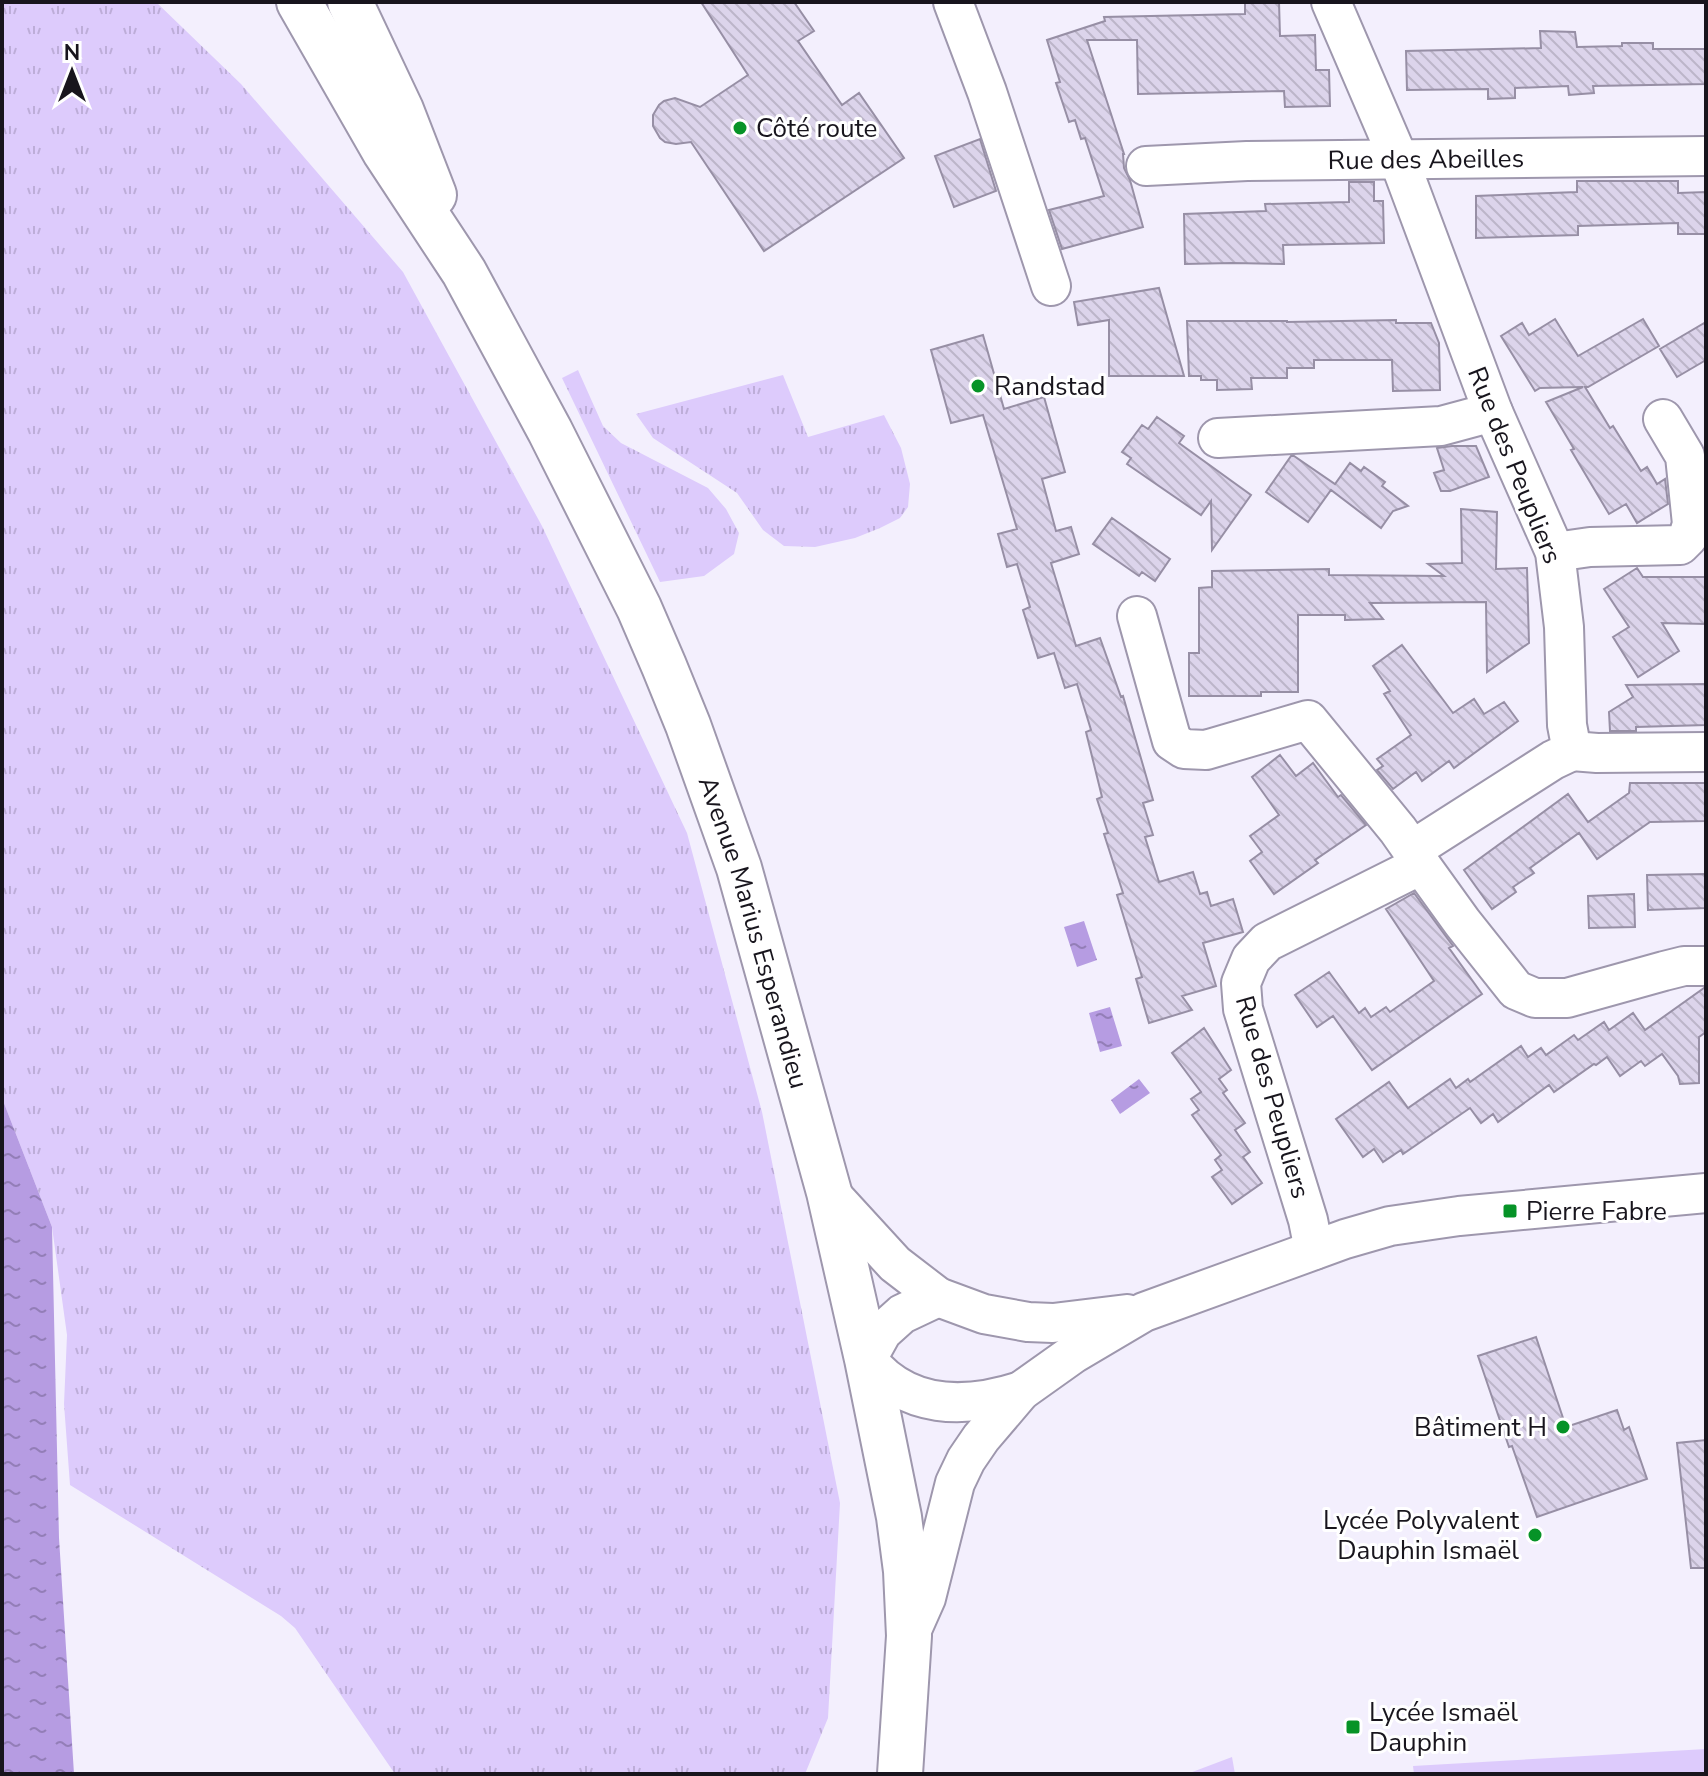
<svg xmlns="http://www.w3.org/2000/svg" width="1708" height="1776" viewBox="0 0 1708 1776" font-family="'Nunito Sans',sans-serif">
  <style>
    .grass { fill: url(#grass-tufts) }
    .green { fill: #ddcbfc }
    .water { fill: url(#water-ripples) }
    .building { fill: url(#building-back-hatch); stroke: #978fa5; stroke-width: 2 }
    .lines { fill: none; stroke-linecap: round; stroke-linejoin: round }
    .minor-casing { stroke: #9e97ad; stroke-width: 42 }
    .major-casing { stroke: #9e97ad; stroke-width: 48 }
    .minor { stroke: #fff; stroke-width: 38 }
    .major { stroke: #fff; stroke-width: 44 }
    .poi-dot { fill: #069327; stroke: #fff; stroke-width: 3 }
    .labels { text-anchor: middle; stroke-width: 6; stroke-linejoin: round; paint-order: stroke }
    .poi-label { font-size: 26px; fill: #18151d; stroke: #fff; text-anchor: start }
    .street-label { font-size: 26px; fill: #18151d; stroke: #fff }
  </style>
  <defs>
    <pattern id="grass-tufts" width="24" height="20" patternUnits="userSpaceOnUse" patternTransform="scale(2)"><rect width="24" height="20" fill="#ddcbfc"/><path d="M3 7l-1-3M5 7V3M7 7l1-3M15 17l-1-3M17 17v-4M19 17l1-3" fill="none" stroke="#bdadd8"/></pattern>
    <pattern id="water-ripples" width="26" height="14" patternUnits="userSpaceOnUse" patternTransform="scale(2)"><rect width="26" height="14" fill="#b69ce2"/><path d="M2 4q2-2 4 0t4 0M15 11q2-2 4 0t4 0" fill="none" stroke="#937eb7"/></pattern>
    <pattern id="building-back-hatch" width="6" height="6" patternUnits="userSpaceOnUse" patternTransform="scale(2)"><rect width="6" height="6" fill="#dcd4eb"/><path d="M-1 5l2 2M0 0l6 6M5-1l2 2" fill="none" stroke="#bcb5c9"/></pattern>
  </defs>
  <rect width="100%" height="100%" fill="#f3effd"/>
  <path class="grass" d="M2,2H156L241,84L403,272L542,526L687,833L762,1112L840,1503L828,1718L805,1774H395L295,1628L281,1616L70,1485L64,1404L67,1335L52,1227L2,1098Z
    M578,370L603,426L621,443L708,488L726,509L739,533L734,554L704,576L660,582L562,378Z
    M783,375L808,437L884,415L901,448L910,484L908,507L900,518L880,528L855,538L815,547L784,546L763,530L737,493L653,438L636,414Z"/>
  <path class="green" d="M1706,1749V1774H1414L1413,1766Z
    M1232,1757L1235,1774H1187Z"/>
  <path class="water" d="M1084,921L1097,960L1077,967L1064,927Z
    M1110,1007L1122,1046L1100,1052L1089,1013Z
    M1139,1079L1150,1093L1120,1114L1111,1100Z
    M2,1098L52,1227L59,1538L74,1774H2Z"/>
  <path class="building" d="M701,2H794L814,31L798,41L842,105L859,93L904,158L764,251L691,142L676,144L665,142L660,138L653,126V115L659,105L664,101L675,98L700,107L748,75Z
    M1245,2H1279L1280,36L1315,35L1316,70H1329L1330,106L1285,107L1284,91L1138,94L1137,40H1087L1124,154H1123L1124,168L1130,180L1143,227L1062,249L1049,210L1104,196L1085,138L1081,139L1075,120L1069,122L1056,83L1060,82L1047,40L1105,21L1104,17L1245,14Z
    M1540,31L1575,32L1577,47L1622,46V43H1653V49H1706V84L1593,86L1594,93L1569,95L1568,86L1515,88V98L1488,99V89L1407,90L1406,51L1541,48Z
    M980,139L996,191L954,207L935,156Z
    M1577,181H1678V193L1706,192V234H1678V223L1578,226V235L1476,238V196L1577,192Z
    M1349,182H1374V201H1383L1384,243L1283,245L1284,264L1232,263L1185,264L1184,214L1266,211L1265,204L1349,202Z
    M1159,288L1184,376H1109V320L1078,325L1074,302Z
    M1555,319L1578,356L1643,319L1659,346L1588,387H1585L1610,428L1613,426L1641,471L1647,467L1657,484L1665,479L1668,504L1637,523L1626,504L1609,514L1571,450L1574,449L1546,402L1583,387L1540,388L1535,391L1501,336L1522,323L1529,335Z
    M1396,320V323H1431L1439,343L1440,390L1393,391L1392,360H1314V368H1287V378H1251L1252,389L1217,390V380H1201V376H1189L1187,321H1287V322Z
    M1706,322V360L1677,377L1660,349Z
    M983,335L1004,409L1044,397L1065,472L1042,479L1056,531L1071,527L1079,554L1051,563L1076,646L1100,638L1121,697L1123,696L1153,800L1143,803L1153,835L1145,837L1159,882L1193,872L1200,894L1207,892L1211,906L1233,899L1243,932L1203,943L1216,986L1182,996L1192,1010L1149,1023L1136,979L1142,977L1117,895L1123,893L1104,834L1108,833L1097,799L1102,797L1086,732L1091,730L1077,684L1065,688L1054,653L1038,658L1023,610L1030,607L1017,564L1007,567L998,534L1017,529L983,415L951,423L931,350Z
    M1157,417L1184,436L1179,443L1251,495L1212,550L1211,501L1201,515L1127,464L1131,458L1122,452L1142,425L1148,429Z
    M1452,446H1476L1489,477L1450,491H1441L1434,473L1444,470L1437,448Z
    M1291,456H1294L1335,484L1350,463L1361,471L1364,467L1385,482L1382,486L1408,506L1393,511L1381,528L1331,490L1308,522L1266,492Z
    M1461,509L1497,512L1496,569L1527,568L1529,643L1487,672L1486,602L1370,603L1383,619L1345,620V615H1298V692H1261V696H1189V653H1199V588L1212,587V571L1329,569V575L1444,576L1428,564L1462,563Z
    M1112,518L1170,559L1155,581L1142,572L1139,576L1093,544Z
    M1637,568L1643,577H1706V624L1662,623L1679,651L1638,677L1613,637L1629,627L1604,589Z
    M1402,645L1453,713L1474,699L1484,714L1504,702L1518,721L1454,768L1449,761L1422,781L1416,772L1393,789L1377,770L1383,766L1377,759L1411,735L1384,694L1390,691L1373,666Z
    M1706,684V725L1636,727V731H1610L1609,712L1633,697L1626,685Z
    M1280,755L1296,776L1313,763L1338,797L1341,795L1366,825L1315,860L1318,863L1274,894L1250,861L1262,852L1250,836L1279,815L1252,777Z
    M1630,783H1706V821L1650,822L1597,859L1579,833L1530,868L1534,873L1513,887L1516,892L1492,909L1464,870L1568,794L1588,822L1629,793Z
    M1706,874V908L1648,910L1647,875Z
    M1414,893L1453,946L1449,948L1482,994L1372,1070L1333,1016L1317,1027L1295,995L1329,972L1359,1013L1365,1008L1371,1017L1386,1007L1390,1012L1434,981L1386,909Z
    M1634,894L1635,927L1589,928L1588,896Z
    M1704,988H1706V1032L1699,1037V1083L1680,1084L1678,1076L1662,1054L1645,1066L1641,1061L1620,1076L1607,1057L1596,1065L1594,1064L1554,1092L1549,1085L1498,1122L1493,1114L1481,1123L1470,1108L1403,1154L1401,1150L1383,1162L1374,1149L1363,1157L1336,1119L1389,1082L1408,1108L1450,1079L1456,1088L1468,1079L1470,1082L1521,1046L1528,1057L1541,1048L1546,1055L1574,1035L1578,1040L1604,1022L1609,1030L1633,1013L1645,1030Z
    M1204,1028L1231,1070L1219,1079L1227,1090L1223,1093L1245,1123L1235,1130L1250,1152L1243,1157L1262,1183L1232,1204L1212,1177L1222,1170L1215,1160L1221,1155L1192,1115L1199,1110L1191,1099L1201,1092L1172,1053Z
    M1536,1337L1566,1427L1617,1410L1624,1430L1629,1427L1647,1479L1537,1517L1512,1446L1509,1447L1478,1356Z
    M1706,1440V1568H1691L1677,1443Z"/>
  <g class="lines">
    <g class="minor-casing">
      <g id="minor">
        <path d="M953,2L987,92L1051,286"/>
        <path id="s1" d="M1146,166L1247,161L1706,156"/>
        <path d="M1218,438L1441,426L1493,412"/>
        <path d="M1555,552L1590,547L1680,545L1688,537L1692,524L1685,456L1663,419"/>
        <path d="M1137,616L1172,741L1184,749L1206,750L1308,720L1398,830L1412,850"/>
        <path d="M1572,751L1597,753L1706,752"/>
        <path d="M1421,865L1462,922L1516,990L1535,998H1567L1664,971L1684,966H1706"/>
        <path d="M829,1192L895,1264L938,1297L984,1314L1028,1322L1053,1323L1127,1314"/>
        <path d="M1314,1250L1308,1220L1243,1009L1241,983L1251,959L1267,942L1421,865L1412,850L1553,760L1572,751L1567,725L1564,627L1555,552L1493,412L1399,160L1331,2"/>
        <path d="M938,1297L902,1314L882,1332L867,1359C906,1410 965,1409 1021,1391"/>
        <path d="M910,1634L926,1598L955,1483L966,1460L981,1438L1021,1391L1073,1354L1144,1312L1345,1239L1390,1226L1459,1216L1706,1193"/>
      </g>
    </g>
    <g class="major-casing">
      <g id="major">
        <path id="s2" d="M299,2L385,152L464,272L550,431L639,608L664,666L688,725L739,868L829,1192L867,1359L899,1517L906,1571L909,1636L900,1774"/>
        <path d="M350,2L401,110L434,195"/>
      </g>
    </g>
    <use href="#minor" class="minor"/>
    <use href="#major" class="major"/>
  </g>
  <g class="poi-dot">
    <circle cx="740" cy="128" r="8"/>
    <circle cx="978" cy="386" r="8"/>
    <rect x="1502" y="1203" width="16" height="16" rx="4"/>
    <circle cx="1563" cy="1427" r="8"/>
    <circle cx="1535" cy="1535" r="8"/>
    <rect x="1345" y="1719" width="16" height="16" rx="4"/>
  </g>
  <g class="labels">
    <g class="poi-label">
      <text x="756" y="137">Côté route</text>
      <text x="994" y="395">Randstad</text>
      <text x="1526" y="1220">Pierre Fabre</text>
      <text x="1547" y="1436" text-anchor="end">Bâtiment H</text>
      <text x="1519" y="1529" text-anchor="end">Lycée Polyvalent<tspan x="1519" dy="30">Dauphin Ismaël</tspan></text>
      <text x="1369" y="1721">Lycée Ismaël<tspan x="1369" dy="30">Dauphin</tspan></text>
    </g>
    <g class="street-label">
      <text dy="9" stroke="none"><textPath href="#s1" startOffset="280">Rue des Abeilles</textPath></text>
      <text transform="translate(1515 465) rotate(68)" y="9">Rue des Peupliers</text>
      <text dy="9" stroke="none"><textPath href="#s2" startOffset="1040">Avenue Marius Esperandieu</textPath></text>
      <text transform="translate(1273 1097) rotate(74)" y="9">Rue des Peupliers</text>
    </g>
  </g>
  <rect width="1708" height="1776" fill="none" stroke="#18151d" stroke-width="8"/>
  <g transform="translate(72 72)" stroke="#ffffff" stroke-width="6" paint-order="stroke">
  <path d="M0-6L14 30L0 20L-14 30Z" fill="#18151d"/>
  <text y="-12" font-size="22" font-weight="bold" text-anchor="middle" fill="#18151d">N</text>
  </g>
</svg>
